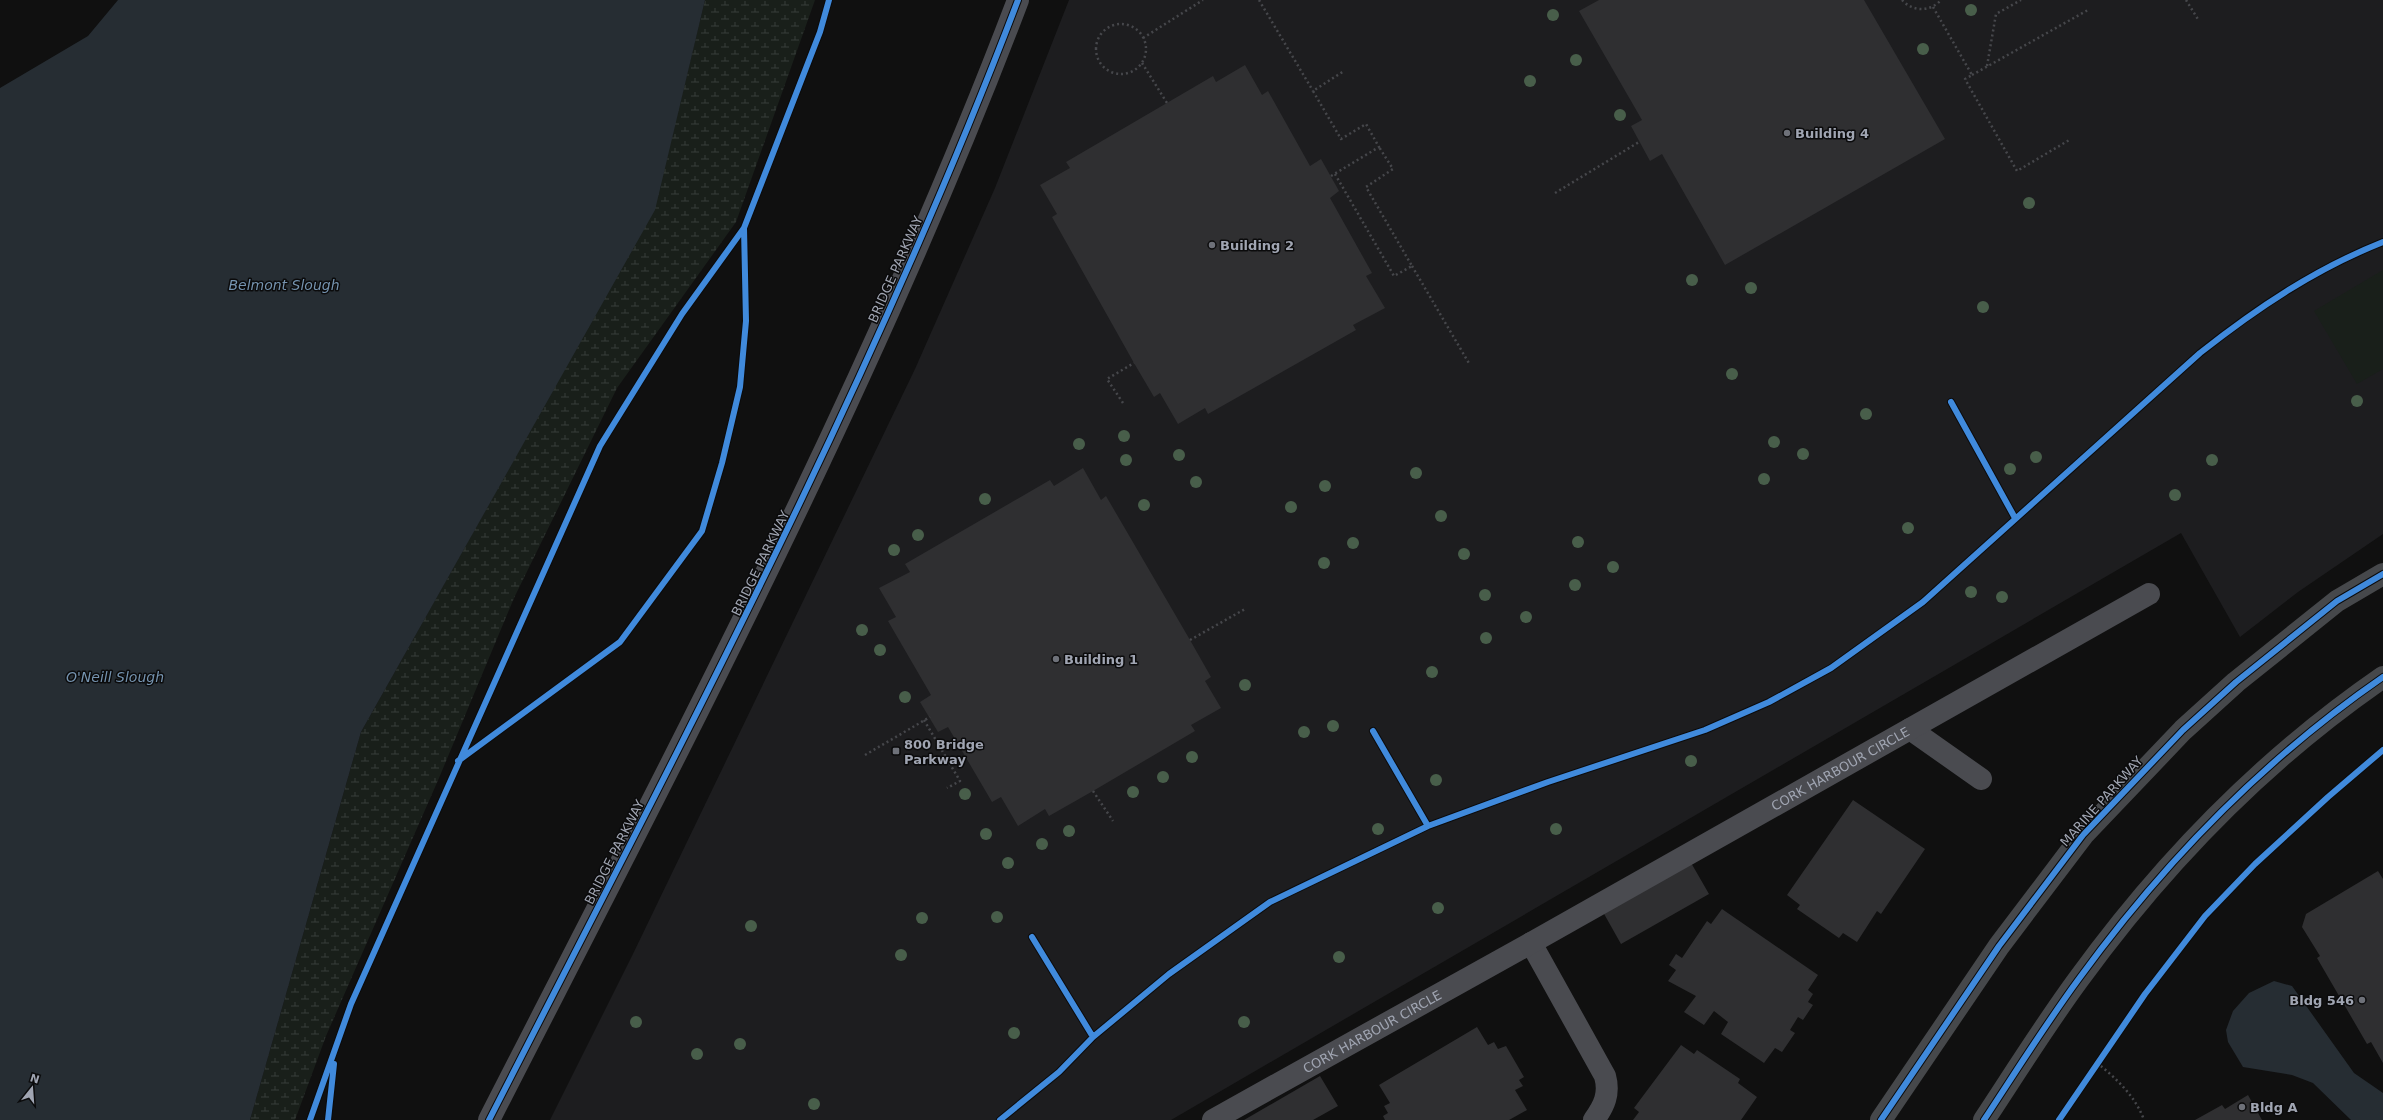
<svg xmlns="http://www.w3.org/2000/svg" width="2383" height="1120" viewBox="0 0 2383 1120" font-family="'DejaVu Sans',sans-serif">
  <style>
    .built { fill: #1d1d1f }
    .grass { fill: #191f1a }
    .wetland { fill: url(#wetland-marsh) }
    .water { fill: #262d33 }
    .building { fill: #2f2f31 }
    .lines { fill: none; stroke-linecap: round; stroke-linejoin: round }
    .path { stroke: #46474b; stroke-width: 2.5; stroke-dasharray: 2 3; stroke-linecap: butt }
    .minor { stroke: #4a4b50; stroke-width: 22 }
    .major { stroke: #46484b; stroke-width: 22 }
    .cycleway-casing { stroke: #0b0b0c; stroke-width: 8 }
    .cycleway { stroke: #408adc; stroke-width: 6 }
    .tree { fill: #485e4a }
    .poi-dot { fill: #6e7179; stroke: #0b0b0c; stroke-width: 1.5 }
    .labels { text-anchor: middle; stroke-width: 3; stroke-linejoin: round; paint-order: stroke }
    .poi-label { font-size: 13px; font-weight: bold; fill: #a0a5b2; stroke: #0b0b0c; text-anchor: start }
    .street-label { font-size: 13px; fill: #a0a5b2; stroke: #0b0b0c }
    .water-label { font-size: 14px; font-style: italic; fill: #7593af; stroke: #0b0b0c }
  </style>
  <defs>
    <pattern id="wetland-marsh" width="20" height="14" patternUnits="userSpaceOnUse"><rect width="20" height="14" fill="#191f1a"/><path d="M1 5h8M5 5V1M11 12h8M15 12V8" fill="none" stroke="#373d39"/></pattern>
  </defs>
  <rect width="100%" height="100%" fill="#101010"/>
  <path class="built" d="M1069,0H2383V534L2298,592L2240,637L2181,533L1171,1120H550L632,956L915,369L995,188Z"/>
  <path class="grass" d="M2383,270V369L2357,384L2314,311Z"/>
  <path class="wetland" d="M705,0H815L736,222L617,388L514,598L439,778L326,1036L295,1120H250L361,732L654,210Z"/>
  <path class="water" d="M118,0H705L655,210L361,732L250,1120H0V88L88,36Z
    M2274,981L2292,986L2354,1073L2383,1093V1120H2351L2313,1083L2292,1075L2243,1067L2228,1042L2226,1030L2233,1011L2249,993Z"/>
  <path class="building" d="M1599,0H1864L1945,139L1725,265L1662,154L1650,161L1631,126L1642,120L1579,11Z
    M1245,65L1262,95L1268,91L1310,166L1321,159L1339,191L1330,198L1372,273L1366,276L1385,308L1353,325L1356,330L1208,414L1205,408L1178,424L1160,393L1154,397L1134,363L1052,217L1057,214L1040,185L1070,168L1066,162L1213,76L1216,82Z
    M1083,468L1101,500L1106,496L1190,640L1211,677L1205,681L1221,708L1191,725L1195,731L1093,791L1049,816L1045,809L1018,826L1001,797L992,802L948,727L938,732L920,702L931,695L888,621L896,617L879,588L910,572L905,564L1050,480L1054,486Z
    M1853,800L1925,849L1881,914L1877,911L1857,942L1843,933L1839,938L1797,909L1800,905L1787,895Z
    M1690,861L1709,894L1621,944L1603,912Z
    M2378,871L2383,879V1063L2371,1042L2367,1044L2317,958L2320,956L2302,927L2306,914Z
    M1722,909L1818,975L1808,990L1813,994L1808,1002L1813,1005L1803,1020L1798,1017L1790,1030L1795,1033L1782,1052L1775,1048L1764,1063L1721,1034L1728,1022L1714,1011L1704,1025L1684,1012L1696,996L1668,981L1676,970L1669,965L1676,954L1682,958L1707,921L1711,924Z
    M1477,1027L1488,1045L1494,1042L1498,1049L1506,1046L1524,1077L1519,1080L1523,1086L1515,1090L1527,1110L1509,1120H1385L1383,1116L1388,1113L1384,1106L1390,1103L1379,1085Z
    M1681,1045L1694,1054L1697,1050L1740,1079L1738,1083L1757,1097L1741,1120H1633L1639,1112L1634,1108Z
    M1320,1076L1338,1106L1313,1120H1244Z
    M2248,1095L2262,1120H2195L2222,1105L2225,1109Z"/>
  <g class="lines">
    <path class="path" d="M1259,0L1313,91
      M1902,0C1913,12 1930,12 1941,0
      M2186,0L2199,21
      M1933,7L1972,75L1965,79L2017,171L2071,139
      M1096 49a25 25 0 1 1 50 0a25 25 0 1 1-50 0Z
      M1143,38L1203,0
      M1142,63L1167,103
      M1987,66L1996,14L2021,0
      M1972,75L2088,10
      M1335,174L1394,276L1412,266L1366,187L1393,169L1379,147
      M1331,176L1379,147L1366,124L1341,139L1313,91L1344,71
      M1555,193L1639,142
      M1412,266L1470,365
      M1123,403L1107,379L1134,363
      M1190,640L1245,609
      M924,720L960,781L947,788
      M865,755L930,717
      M1093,791L1113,821
      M2097,1063C2116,1078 2136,1097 2144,1120"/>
    <g class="minor">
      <path d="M1910,729L1981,779"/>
      <path d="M1531,943L1605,1076C1610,1094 1604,1106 1594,1120"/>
      <path d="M489,1120C677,752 871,387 1018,0"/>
      <path id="s1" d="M1213,1120L1531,943L2149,594"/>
    </g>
    <path class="major" d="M1881,1120L1999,946L2083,835L2183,730L2236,682L2337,601L2383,574
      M1984,1120C2015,1073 2045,1025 2078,980C2163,863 2264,759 2383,677"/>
    <g class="cycleway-casing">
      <path id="cycleway" d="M1951,402L2015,518
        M1373,731L1428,826
        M458,761L620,642L702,531L722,463L740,387L746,321L744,228
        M1032,937L1093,1037
        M310,1120L351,1004L600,446L682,314L744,228L820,32L829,0
        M328,1120L334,1064
        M489,1120C677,752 871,387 1018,0
        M1000,1120L1059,1072L1093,1037L1169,974L1270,902L1428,826L1548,782L1705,730L1769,702L1831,668L1923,602L2200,353C2257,308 2315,269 2383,242
        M1881,1120L1999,946L2083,835L2183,730L2236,682L2337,601L2383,574
        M1984,1120C2015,1073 2045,1025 2078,980C2163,863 2264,759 2383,677
        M2059,1120L2145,994L2205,916L2255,864L2328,797L2383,750"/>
    </g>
    <use href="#cycleway" class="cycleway"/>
  </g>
  <g class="tree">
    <circle cx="1971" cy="10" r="6"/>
    <circle cx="1553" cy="15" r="6"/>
    <circle cx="1923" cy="49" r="6"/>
    <circle cx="1576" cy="60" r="6"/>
    <circle cx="1530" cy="81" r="6"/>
    <circle cx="1620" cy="115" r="6"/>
    <circle cx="2029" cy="203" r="6"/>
    <circle cx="1692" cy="280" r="6"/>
    <circle cx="1751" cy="288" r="6"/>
    <circle cx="1983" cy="307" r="6"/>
    <circle cx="1732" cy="374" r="6"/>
    <circle cx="2357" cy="401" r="6"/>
    <circle cx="1866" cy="414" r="6"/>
    <circle cx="1124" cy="436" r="6"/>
    <circle cx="1774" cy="442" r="6"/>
    <circle cx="1079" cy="444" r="6"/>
    <circle cx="1803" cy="454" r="6"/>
    <circle cx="1179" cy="455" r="6"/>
    <circle cx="2036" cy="457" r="6"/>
    <circle cx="1126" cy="460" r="6"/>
    <circle cx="2212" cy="460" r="6"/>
    <circle cx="2010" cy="469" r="6"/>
    <circle cx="1416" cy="473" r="6"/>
    <circle cx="1764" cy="479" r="6"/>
    <circle cx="1196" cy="482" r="6"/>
    <circle cx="1325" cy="486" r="6"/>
    <circle cx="2175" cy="495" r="6"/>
    <circle cx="985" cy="499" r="6"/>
    <circle cx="1144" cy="505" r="6"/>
    <circle cx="1291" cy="507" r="6"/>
    <circle cx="1441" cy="516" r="6"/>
    <circle cx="1908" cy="528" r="6"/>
    <circle cx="918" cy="535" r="6"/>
    <circle cx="1578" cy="542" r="6"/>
    <circle cx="1353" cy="543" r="6"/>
    <circle cx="894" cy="550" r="6"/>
    <circle cx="1464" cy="554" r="6"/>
    <circle cx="1324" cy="563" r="6"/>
    <circle cx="1613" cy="567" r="6"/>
    <circle cx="1575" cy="585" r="6"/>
    <circle cx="1971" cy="592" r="6"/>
    <circle cx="1485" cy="595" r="6"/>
    <circle cx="2002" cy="597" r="6"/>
    <circle cx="1526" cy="617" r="6"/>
    <circle cx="862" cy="630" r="6"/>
    <circle cx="1486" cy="638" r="6"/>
    <circle cx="880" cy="650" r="6"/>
    <circle cx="1432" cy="672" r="6"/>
    <circle cx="1245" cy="685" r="6"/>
    <circle cx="905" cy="697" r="6"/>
    <circle cx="1333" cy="726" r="6"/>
    <circle cx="1304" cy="732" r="6"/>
    <circle cx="1192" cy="757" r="6"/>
    <circle cx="1691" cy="761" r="6"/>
    <circle cx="1163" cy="777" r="6"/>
    <circle cx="1436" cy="780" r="6"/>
    <circle cx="1133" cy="792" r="6"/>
    <circle cx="965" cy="794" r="6"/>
    <circle cx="1378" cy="829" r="6"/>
    <circle cx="1556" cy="829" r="6"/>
    <circle cx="1069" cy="831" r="6"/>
    <circle cx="986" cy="834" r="6"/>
    <circle cx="1042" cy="844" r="6"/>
    <circle cx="1008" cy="863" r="6"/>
    <circle cx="1438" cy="908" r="6"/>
    <circle cx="997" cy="917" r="6"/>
    <circle cx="922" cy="918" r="6"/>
    <circle cx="751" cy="926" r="6"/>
    <circle cx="901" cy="955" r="6"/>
    <circle cx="1339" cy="957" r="6"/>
    <circle cx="636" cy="1022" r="6"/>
    <circle cx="1244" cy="1022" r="6"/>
    <circle cx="1014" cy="1033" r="6"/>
    <circle cx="740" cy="1044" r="6"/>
    <circle cx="697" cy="1054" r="6"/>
    <circle cx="814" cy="1104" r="6"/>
  </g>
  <g class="poi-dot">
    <circle cx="1787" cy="133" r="4"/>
    <circle cx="1212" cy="245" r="4"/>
    <circle cx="1056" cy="659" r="4"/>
    <rect x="892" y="747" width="8" height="8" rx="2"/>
    <circle cx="2362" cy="1000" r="4"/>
    <circle cx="2242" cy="1107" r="4"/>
  </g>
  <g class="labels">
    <g class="poi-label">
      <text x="1795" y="138">Building 4</text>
      <text x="1220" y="250">Building 2</text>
      <text x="1064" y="664">Building 1</text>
      <text x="904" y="749">800 Bridge<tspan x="904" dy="15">Parkway</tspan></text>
      <text x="2354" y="1005" text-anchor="end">Bldg 546</text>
      <text x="2250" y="1112">Bldg A</text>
    </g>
    <g class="street-label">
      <text transform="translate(895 269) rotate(-66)" y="5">BRIDGE PARKWAY</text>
      <text transform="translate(760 563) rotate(-64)" y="5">BRIDGE PARKWAY</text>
      <text dy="5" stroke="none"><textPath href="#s1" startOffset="719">CORK HARBOUR CIRCLE</textPath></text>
      <text transform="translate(2101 801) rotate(-48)" y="5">MARINE PARKWAY</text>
      <text transform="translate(614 852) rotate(-63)" y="5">BRIDGE PARKWAY</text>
      <text dy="5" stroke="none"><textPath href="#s1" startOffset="182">CORK HARBOUR CIRCLE</textPath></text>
    </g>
    <g class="water-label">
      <text x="284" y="290">Belmont Slough</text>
      <text x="115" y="682">O'Neill Slough</text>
    </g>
  </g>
  <g transform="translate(32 1088) rotate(17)" stroke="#0b0b0c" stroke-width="3" paint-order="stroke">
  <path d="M0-3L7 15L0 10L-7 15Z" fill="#a0a5b2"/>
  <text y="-6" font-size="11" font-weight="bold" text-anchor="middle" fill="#a0a5b2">N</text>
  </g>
</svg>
